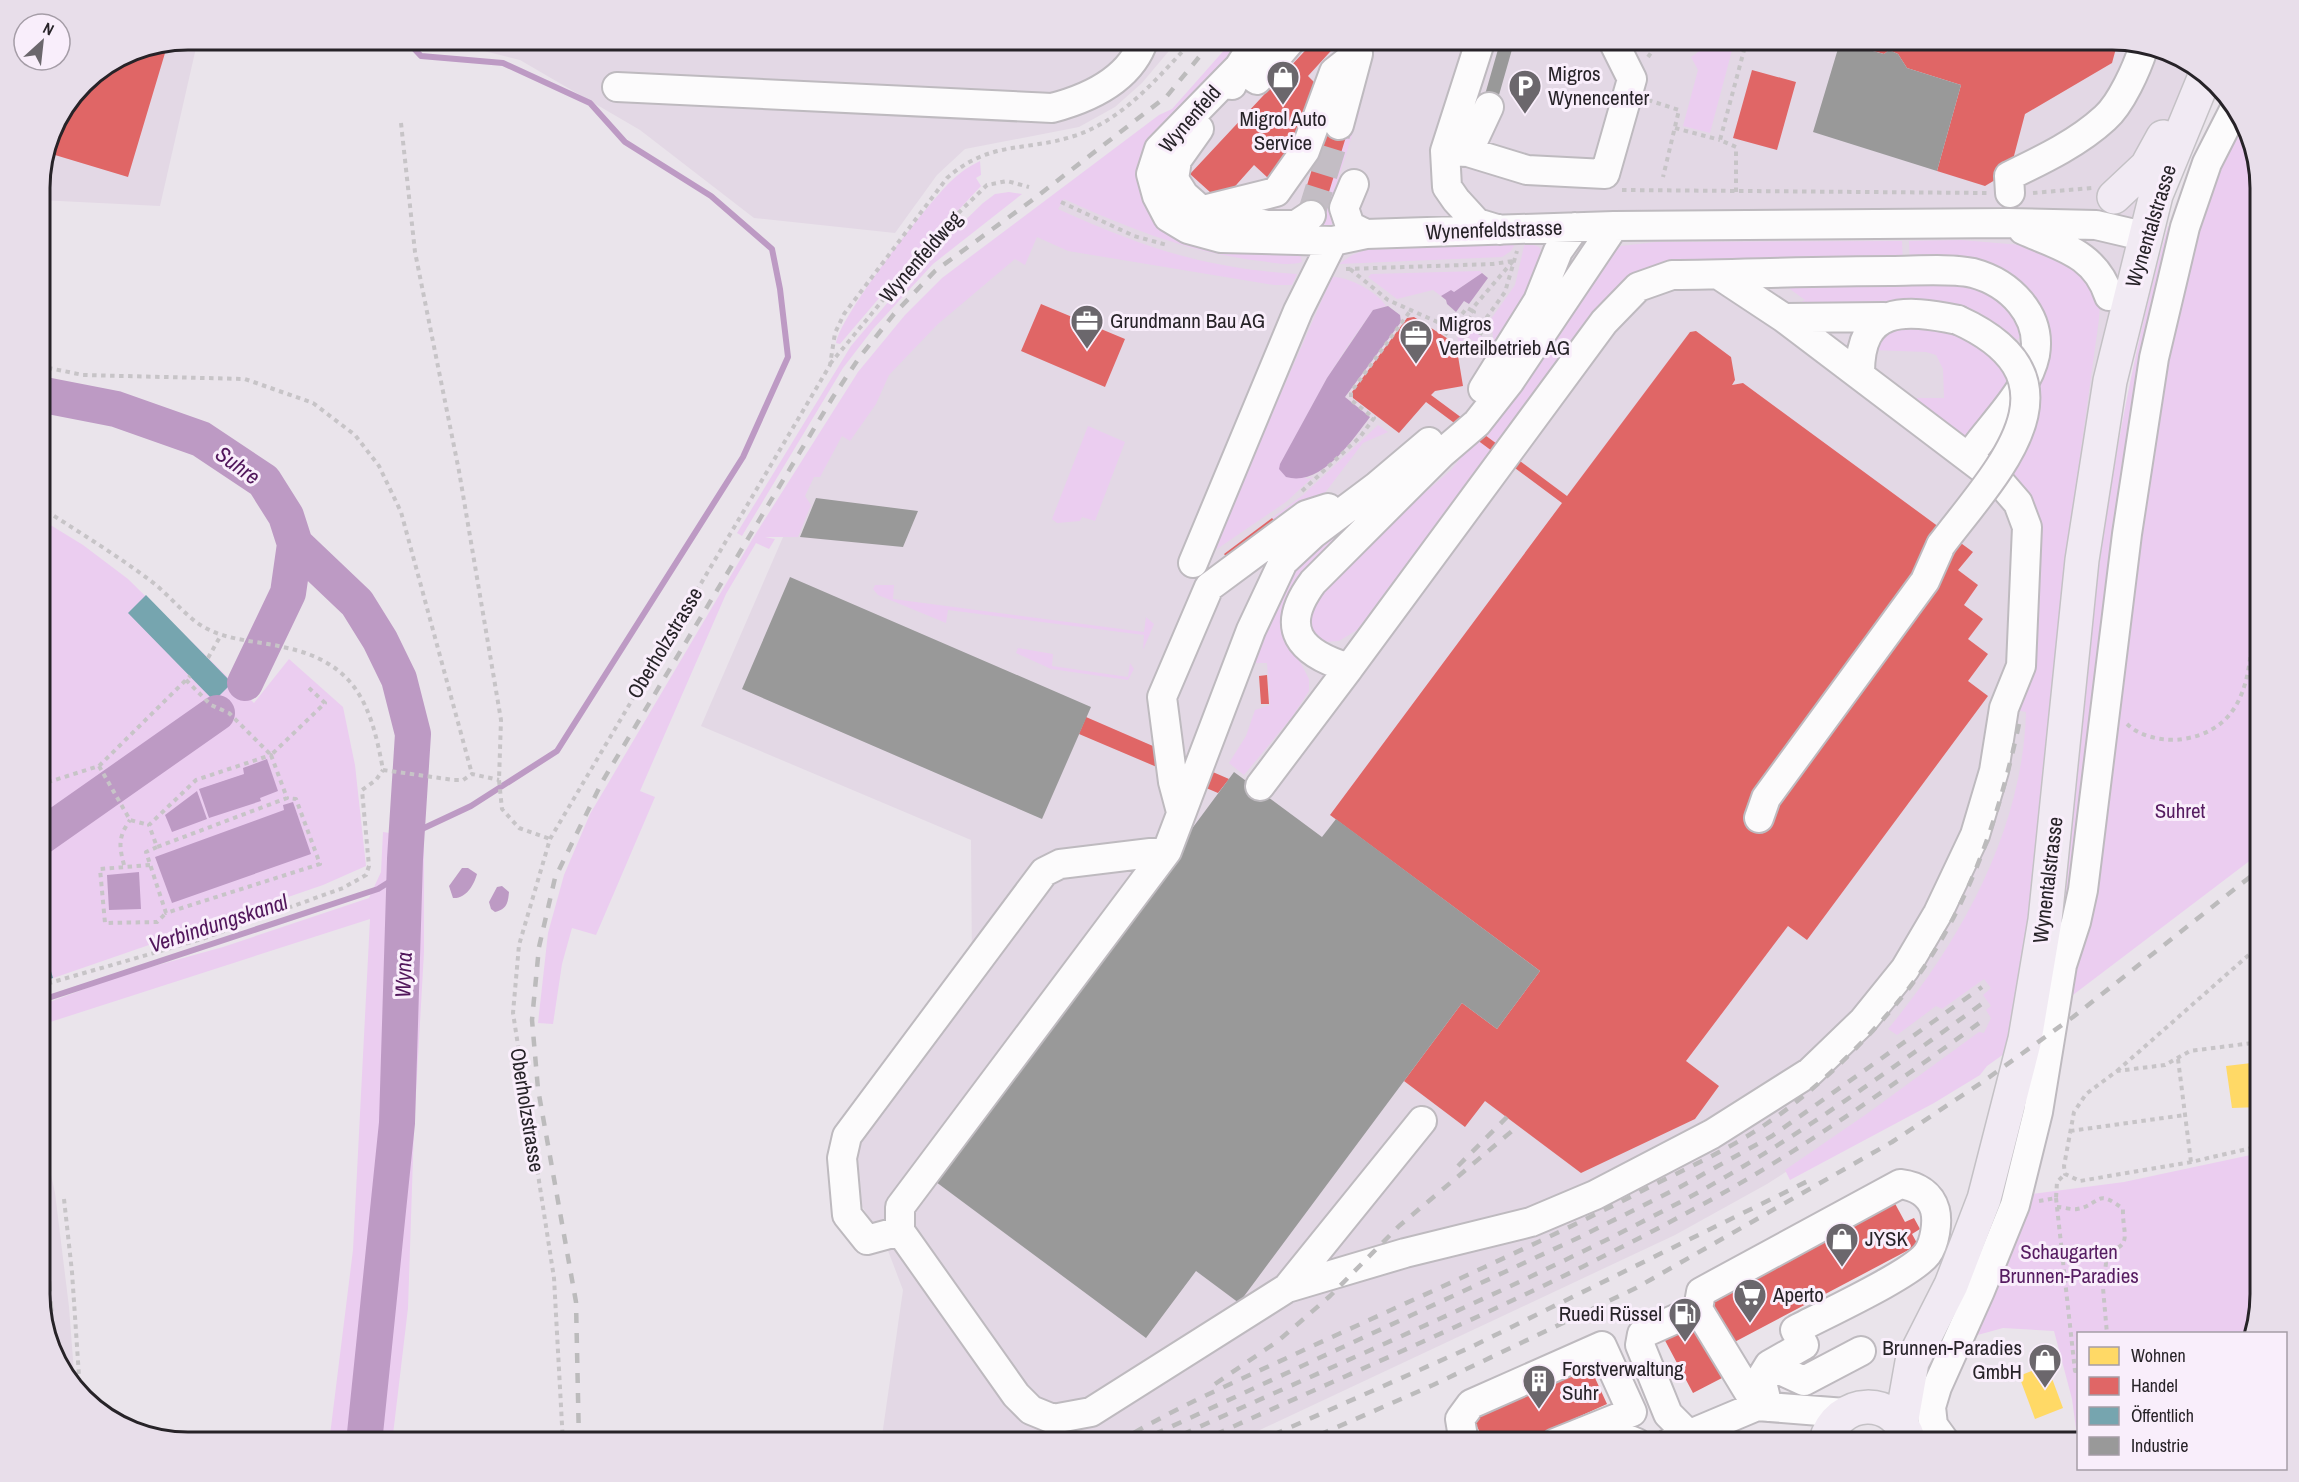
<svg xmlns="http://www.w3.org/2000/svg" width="2299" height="1482" viewBox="0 0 2299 1482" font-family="'Archivo Narrow',sans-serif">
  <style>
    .built { fill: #e3d8e5 }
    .green { fill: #ebcdf0 }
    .water { fill: #bd9ac4 }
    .homes { fill: #ffd966 }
    .shops { fill: #e06666 }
    .public { fill: #76a5af }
    .industry { fill: #999 }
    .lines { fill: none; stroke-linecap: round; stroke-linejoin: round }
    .stream { stroke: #bd9ac4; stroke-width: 6 }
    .river { stroke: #bd9ac4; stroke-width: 36 }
    .minor-tunnel { stroke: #c3bdc4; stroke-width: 28; stroke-dasharray: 28 14; stroke-linecap: butt }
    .minor-casing { stroke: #bebabf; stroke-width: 32 }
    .major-casing { stroke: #c4c1c5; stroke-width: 36 }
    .path { stroke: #c7c4c7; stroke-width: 4; stroke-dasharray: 4.5 4.5; stroke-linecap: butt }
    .minor { stroke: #fcfbfc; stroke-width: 28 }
    .major { stroke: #f1eaf3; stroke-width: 33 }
    .rail { stroke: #bcbbbc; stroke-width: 4.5; stroke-dasharray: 10 10; stroke-linecap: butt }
    .minor-bridge-casing { stroke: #bebabf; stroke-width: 32; stroke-linecap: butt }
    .minor-bridge { stroke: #fcfbfc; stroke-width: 28 }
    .labels { text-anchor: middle; stroke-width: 6; stroke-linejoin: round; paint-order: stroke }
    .poi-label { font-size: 21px; fill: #272328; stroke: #f9eefb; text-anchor: start }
    .street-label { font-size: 21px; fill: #272328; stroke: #f9eefb }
    .park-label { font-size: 21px; fill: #561c61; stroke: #f9eefb }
    .water-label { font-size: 22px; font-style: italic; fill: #51165b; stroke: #f9eefb }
    .rim { fill: none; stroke: #272328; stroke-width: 3 }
  </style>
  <rect width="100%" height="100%" fill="#eae4eb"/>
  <path class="built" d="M188,39H198L160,206L39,200V178L50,131L131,50Z
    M436,39H1179L1142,83L1115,107L1079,127L965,149L937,175L895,233L754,218L640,130L520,60Z
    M1236,39H2111L2194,64L2205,76L2156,195L2008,1019L1884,1109L1767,1184L1675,1235L1232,1443H881L903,1290L887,1248L844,1176L850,1140L972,970L971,840L701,726L843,399L1008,230L1088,183L1185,99Z
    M39,1119L55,1193L69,1307L75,1386L59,1369L39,1304Z"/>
  <path class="green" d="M1234,39H1252L1148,161L1300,253L1302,262C1290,266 1274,263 1261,261C1190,253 1128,228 1064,199L1058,209C1142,247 1203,268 1297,274L1292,285H1274L1068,251L1037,237L1025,265L1015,259L938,324L889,375L876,404L850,441L842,436L820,477H814L805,496L811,505L798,537H765L775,539L769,549L756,543L726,594L640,791L655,797L596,935L572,928L562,964L553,1024L538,1023L548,933L564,875L590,814L753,538L858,372L905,315L942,278L1159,115L1172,109Z
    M1717,39H1735L1710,133L1683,126L1698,70L1691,57Z
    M1353,109L1360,112L1356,122L1353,121L1352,125L1355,126L1330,205L1334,206V220L1324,237L1236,231L1165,185L1291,232Z
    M2240,114L2260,187V853L2065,1001L2153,402L2185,264Z
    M980,161L981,175L976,178L981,186L909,263L840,344L836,343C841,314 926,206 950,182C959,173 969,166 980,161Z
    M1009,192L1022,194L933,264L873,329L843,368L742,536L737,533L851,346L921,263L983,203L995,194Z
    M2168,226L2173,228L2077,894L2048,986C2081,732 2097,474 2168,226Z
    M1961,240L2033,246L2078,262L2100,303L2099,319L2075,493L2047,809L2011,1049L1987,1066L1980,1075L1934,1103L1790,1180L1785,1170L1868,1113L1979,1032L1984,1033L1991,1018L1986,1010L1991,1006L1983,995L1991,988L1984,979L1942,1009L1936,1006L1897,1035L1888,1029C1961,941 2023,829 2026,712L2016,710L2018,478L2007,470L2034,302L1910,264L1909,241Z
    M1902,241L1903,264L1619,288L1604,301L1497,444L1482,432L1610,253L1621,246L1656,242Z
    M1516,242L1511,251L1502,257L1339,264L1352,255L1368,249L1433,243Z
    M1525,242L1539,247L1546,260L1495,345L1465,351L1459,347L1457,335L1472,346L1475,342L1458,330L1464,323L1489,342L1493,337L1491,319L1515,285Z
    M1480,271L1482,273L1454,292L1451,291L1441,296L1433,290L1397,299L1368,277L1371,274Z
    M1332,277C1348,276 1379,293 1386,306L1373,310L1349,344L1327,378L1280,464L1308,479L1314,476L1286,502L1217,549L1214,546Z
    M1954,279L1996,290L2025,332L2014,343L2003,332L1792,307L1805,300L1779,281L1763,289L1760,281Z
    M1905,321L1974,337L2013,382L1969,442L1915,404L1917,398H1944L1943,369L1936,355L1926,352L1872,350L1877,337Z
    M1378,425L1388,432L1363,443L1324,494L1278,525L1272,518L1303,495Z
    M1088,426L1125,442L1095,521L1082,517L1080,521L1057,523L1052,519Z
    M1476,439L1491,450L1357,630L1339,641L1323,642L1311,632L1309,611L1314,599L1405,510L1451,470Z
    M1389,486L1308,572L1297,656L1309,679V691L1292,717L1244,775L1229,763L1246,736L1255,710L1270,705L1267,663H1256L1254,660L1289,570Z
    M39,518L83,545L128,579L254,703L289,659L343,707L355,765L366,866L323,885L39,983Z
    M875,585H894L893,599L1144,632L1146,617L1154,624L1143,650L1144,635L948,610L946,623L878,595L873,589Z
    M1018,648L1053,654L1052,666L1128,677L1130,663L1134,669L1128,680L1051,669L1016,653Z
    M383,832L424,838V952L414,1128L408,1308L392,1443H329L353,1250L370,919L41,1025L39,1006L122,975L223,947L369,898L381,872Z
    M2260,1153V1295L2248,1333L2078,1334V1443L2072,1399L2054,1331L2003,1328L1963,1339L2025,1195L2124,1182Z"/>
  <path class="water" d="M1482,273L1488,278L1469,304L1464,301L1456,312L1447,304L1446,300L1441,296L1451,290L1454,292Z
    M1388,306L1400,315L1401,322L1345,397L1370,417C1351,442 1321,487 1286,477L1279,469L1280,464L1327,378L1373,310Z
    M267,759L278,791L260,798L261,801L209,818L199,789L244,774L243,768Z
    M197,791L207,819L172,832L165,815Z
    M293,802L311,854L172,903L155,857L284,810L283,805Z
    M462,868H468L477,874C474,885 466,899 453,898L449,886Z
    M139,872L141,909L109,910L107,875Z
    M502,886L509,892C508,903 507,909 495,912L491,909L489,902L497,887Z"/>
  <path class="homes" d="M2260,1062V1107L2232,1108L2226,1066Z
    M2047,1365L2063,1408L2035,1419L2019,1376Z"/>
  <path class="shops" d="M1316,39H1336L1339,42L1308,76L1317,85L1298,145L1268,178L1254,165L1221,202L1190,174Z
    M1833,39H2111L2118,41L2112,63L2025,114L2010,171L1985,186L1937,171L1961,85L1907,68L1898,54L1889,50L1884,54Z
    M168,43L128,177L45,152L50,131L83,82L131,50Z
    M1752,70L1796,82L1777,150L1733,138Z
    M1327,121L1349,127L1321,218L1299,211Z
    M1041,304L1125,339L1105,387L1021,351Z
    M1414,317L1456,344L1463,386L1435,391L1431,395L1567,496L1690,332L1696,331L1731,357L1735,380L1732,385L1743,383L1973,552L1958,570L1978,585L1964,605L1983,619L1968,639L1988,654L1968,681L1988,696L1807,940L1788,926L1686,1061L1719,1086L1695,1119L1581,1173L1485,1101L1465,1127L1404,1081L1462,1003L1497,1029L1540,971L1330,815L1562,503L1426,402L1399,433L1353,398L1352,392L1407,318Z
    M1272,518L1278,525L1230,562L1224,554Z
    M1267,675L1269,704H1261L1259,676Z
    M1086,717L1229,779L1218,793L1079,734Z
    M2260,995V1029H2255L2251,996Z
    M1892,1198L1905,1222L1914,1218L1920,1229L1912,1234L1918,1245L1710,1355L1722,1378L1693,1393L1661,1333L1704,1298Z
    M1590,1367L1607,1404L1520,1443H1485L1472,1416L1546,1375L1550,1386Z"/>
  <path class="public" d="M146,595L232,683L214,701L128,613Z
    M39,930L53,978L39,982Z"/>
  <path class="industry" d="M1501,39H1515L1495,109L1482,105Z
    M1840,42L1884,54L1889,50L1898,54L1907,68L1961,85L1937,171L1813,132Z
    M816,498L918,511L903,547L800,537Z
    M790,577L1091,707L1042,819L742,689Z
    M1234,772L1322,837L1336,819L1540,971L1497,1029L1462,1003L1239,1303L1196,1271L1146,1338L932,1179Z"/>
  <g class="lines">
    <path class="stream" d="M405,39L421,56L503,63L590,103L625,142L711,196L772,249L780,289L788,357L743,457L557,751L471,806L407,836
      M39,1001L378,889L405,872"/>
    <path class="river" d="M39,394L116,409L201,439L264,481L286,516L295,544L288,593L245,683
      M295,544L357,603L380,640L399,679L413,734L405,859L397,1123L364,1443
      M39,838L217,713"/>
    <path class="minor-tunnel" d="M1311,215L1339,125"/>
    <g class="minor-casing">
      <path id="minor" d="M1257,39L1239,67L1159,149L1151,174L1157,196L1168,217L1188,229L1221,238L1333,241L1366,234L1614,226L2007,223L2096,225L2143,236
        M1232,85L1239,67L1257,80L1292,39
        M617,87L1052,108C1090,98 1131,79 1144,39
        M1339,125L1358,54
        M1199,129L1177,160L1174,179L1184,195L1202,211L1267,225H1296L1311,215
        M1445,151L1481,39
        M1468,152L1489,107
        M1354,184L1344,208L1350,226L1366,234
        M2010,193L2009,176C2042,160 2078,143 2105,118C2121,104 2137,68 2143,49
        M1207,209L1276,192L1305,151L1334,72L1358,53
        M1614,226L1510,381L1477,423L1442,453L1313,582C1278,629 1300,653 1349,668L1604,322L1638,287L1672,275C1745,274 1818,271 1891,271C1915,271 1950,268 1973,273C2010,283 2042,315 2035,355C2028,389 1996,420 1976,447
        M1500,230L1477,223L1456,200L1447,187L1445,151L1468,152L1527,170L1605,174L1632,79L1612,39
        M2023,230C2061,247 2095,253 2109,296
        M1784,318L1884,317
        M1860,375C1859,305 1904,309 1958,320
        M1483,389L1538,301L1558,251L1575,227
        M1193,563L1298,311L1333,241
        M1260,786L1349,668
        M1181,812L1173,782L1162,697L1209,587L1306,515L1328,508
        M1759,818L1766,798L1925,581L1941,545
        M1167,851L1060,864L1044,872L847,1136L842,1158L847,1215L867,1240L900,1231L1016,1395L1031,1410L1053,1419L1091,1412L1287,1288L1405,1253L1531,1222L1595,1195L1712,1134L1810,1072L1863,1021L1905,969L1938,913L1975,835L1994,771L2004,708L2021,666L2027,527L2018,503L1999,481L1784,318L1719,275
        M900,1231V1207L1167,851L1251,630L1283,562L1313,534L1377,486L1429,442
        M1287,1288L1422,1121
        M1698,1309L1701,1292L1900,1184C1916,1186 1930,1193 1935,1210C1938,1222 1935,1243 1927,1254C1911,1275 1823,1315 1795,1330L1804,1345L1769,1365L1761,1378L1768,1407
        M1769,1365L1804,1381L1861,1351
        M1598,1427L1637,1443
        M1688,1434L1668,1414L1640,1345L1642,1334L1698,1309L1757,1406
        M1464,1443L1460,1419L1471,1404L1602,1346L1632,1412L1555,1443
        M1669,1443L1757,1406L1845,1413
        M1946,1443L1933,1425L1931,1407L1937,1387L1980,1291L2015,1205L2038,1112L2062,965L2076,922L2083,890L2127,534L2154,358L2185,227L2207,163L2235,108"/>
    </g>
    <g class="major-casing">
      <path id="major" d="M2114,197L2147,166L2163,137
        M1901,1424L1912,1362L1951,1285L1984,1199L2025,1039L2045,920L2082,560L2110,381L2156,195L2205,76
        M1825,1443C1837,1397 1896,1394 1909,1441"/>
    </g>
    <path class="path" d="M1648,57L1655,47L1670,39
      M1648,100L1679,110L1663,177
      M401,123L415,252L459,471L501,720L499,780L502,809L519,828L550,839
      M1675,128L1720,140
      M1622,190L1987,193
      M1736,192V147L1720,140L1747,39
      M2033,193L2092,188
      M1061,202L1134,236L1167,245
      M1346,269L1493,264L1513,261
      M1350,269L1388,300L1451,328
      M1471,310L1474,312L1467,322L1481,333
      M1445,335L1467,308L1471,310L1513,261
      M1480,335L1487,317L1505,292L1517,251
      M830,364L940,231L987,185L1007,181L1029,187
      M39,366L83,375L245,379L313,403L355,435L379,466L401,512L472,774
      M1302,491L1360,437L1374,418L1351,400V392L1411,310
      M39,506C78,532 119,556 156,585C170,597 182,611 196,622C222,641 253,640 283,647C355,662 371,703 383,770
      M208,658L221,635
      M186,680L211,705L229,713L271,755L325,703L308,687
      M2127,724C2140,737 2165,742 2183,739C2272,725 2244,621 2260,558
      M271,755L287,798L157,847L149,825L196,780Z
      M99,766L130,820L149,825
      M383,770L454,780H463L472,774L499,780
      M39,785L99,766L190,676
      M157,847L146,852L166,913L320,864L296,799L287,798
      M124,865C119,846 118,837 130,820
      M150,865L100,869L105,923L157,922L166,913
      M39,986L202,939L343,888L366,875L369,866L362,790L376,780L383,770
      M2260,1042L2190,1051L2165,1065L2117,1071L2086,1094L2074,1112L2064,1166L2065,1174L2080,1181L2191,1162L2260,1146
      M2178,1059L2191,1162
      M2117,1071L2260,945
      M2070,1131L2185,1115
      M2056,1198L2075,1371L2078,1370
      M64,1199L72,1272L80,1391
      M2039,1201L2056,1198L2057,1182L2065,1174
      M2057,1207C2063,1207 2072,1210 2077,1209C2101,1205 2095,1187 2123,1209C2122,1234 2135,1247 2103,1252
      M2061,1247L2081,1254L2103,1252L2106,1263L2103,1288L2107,1334
      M563,1443L554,1278L513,1013L519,945L550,839L830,365L835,333L844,314L947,178C990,140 1025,152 1074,136C1124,120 1159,76 1194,39"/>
    <use href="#minor" class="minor"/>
    <use href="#major" class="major"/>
    <path class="rail" d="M1458,1166L1507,1117
      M39,1202L49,1281L54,1351
      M39,1283L42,1311
      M1215,1384L1278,1341L1330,1296L1399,1226L1518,1126
      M579,1443L576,1302L538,1089L532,1020L539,947L555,878L602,782L833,397L859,358L894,314L935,271L1031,201L1167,96L1214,39
      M1117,1443C1172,1409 1233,1383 1291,1356C1407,1302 1524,1251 1638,1193C1680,1171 1727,1151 1766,1124C1812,1093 1856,1051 1892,1009C1962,928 1997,827 2019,724
      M1136,1443L1580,1237L1680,1187L1772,1136L1982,987
      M1164,1443C1338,1363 1516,1289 1686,1199C1790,1143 1887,1072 1983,1003
      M1197,1443C1363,1367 1533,1297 1694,1209C1795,1155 1889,1088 1982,1021
      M1255,1443L1469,1348L1810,1180
      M1301,1443L1433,1385L1636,1288L1892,1142L1981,1083L2073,1017L2260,869"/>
    <g class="minor-bridge-casing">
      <path id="minor-bridge" d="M1941,545C1997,471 2090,380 1958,320"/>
    </g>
    <use href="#minor-bridge" class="minor-bridge"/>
  </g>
  <defs>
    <g id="shop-pin" transform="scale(1.725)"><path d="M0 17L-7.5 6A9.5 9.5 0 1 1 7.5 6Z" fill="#6b676c" stroke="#f9eefb"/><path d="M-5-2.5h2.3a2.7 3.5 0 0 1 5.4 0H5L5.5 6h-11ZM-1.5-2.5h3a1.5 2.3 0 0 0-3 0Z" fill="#fff"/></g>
    <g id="parking-pin" transform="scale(1.725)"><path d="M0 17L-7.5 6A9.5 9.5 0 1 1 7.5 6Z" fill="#6b676c" stroke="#f9eefb"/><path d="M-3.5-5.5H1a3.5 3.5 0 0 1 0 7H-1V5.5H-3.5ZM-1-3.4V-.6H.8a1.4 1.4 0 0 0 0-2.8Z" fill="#fff"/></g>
    <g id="office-pin" transform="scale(1.725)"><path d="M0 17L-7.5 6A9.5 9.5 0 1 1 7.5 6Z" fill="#6b676c" stroke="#f9eefb"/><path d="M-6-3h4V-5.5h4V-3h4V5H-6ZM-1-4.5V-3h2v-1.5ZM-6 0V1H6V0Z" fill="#fff"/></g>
    <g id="supermarket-pin" transform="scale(1.725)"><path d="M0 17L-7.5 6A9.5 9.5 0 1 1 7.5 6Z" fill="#6b676c" stroke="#f9eefb"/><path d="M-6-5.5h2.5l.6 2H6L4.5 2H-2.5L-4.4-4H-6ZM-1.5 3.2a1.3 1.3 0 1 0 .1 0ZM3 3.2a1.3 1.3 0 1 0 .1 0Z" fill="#fff"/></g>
    <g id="fuel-pin" transform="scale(1.725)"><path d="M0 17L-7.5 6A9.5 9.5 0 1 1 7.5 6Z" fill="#6b676c" stroke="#f9eefb"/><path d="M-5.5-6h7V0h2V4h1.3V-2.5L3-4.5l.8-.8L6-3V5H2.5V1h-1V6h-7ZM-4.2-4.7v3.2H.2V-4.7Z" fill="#fff"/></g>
    <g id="building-pin" transform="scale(1.725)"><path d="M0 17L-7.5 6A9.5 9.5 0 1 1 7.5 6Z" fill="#6b676c" stroke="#f9eefb"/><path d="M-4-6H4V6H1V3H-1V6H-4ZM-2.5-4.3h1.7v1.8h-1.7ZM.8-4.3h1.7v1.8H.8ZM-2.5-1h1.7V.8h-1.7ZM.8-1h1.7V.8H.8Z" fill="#fff"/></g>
  </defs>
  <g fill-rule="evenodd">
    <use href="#shop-pin" x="1283" y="77"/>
    <use href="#parking-pin" x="1525" y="86"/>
    <use href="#office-pin" x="1087" y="321"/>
    <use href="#office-pin" x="1416" y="336"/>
    <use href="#shop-pin" x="1842" y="1239"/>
    <use href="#supermarket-pin" x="1750" y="1295"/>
    <use href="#fuel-pin" x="1685" y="1314"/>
    <use href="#shop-pin" x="2045" y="1360"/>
    <use href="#building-pin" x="1539" y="1381"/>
  </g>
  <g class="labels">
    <g class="poi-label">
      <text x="1548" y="81">Migros<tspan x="1548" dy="24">Wynencenter</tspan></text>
      <text x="1283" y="126" text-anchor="middle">Migrol Auto<tspan x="1283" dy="24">Service</tspan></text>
      <text x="1110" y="328">Grundmann Bau AG</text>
      <text x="1439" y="331">Migros<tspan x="1439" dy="24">Verteilbetrieb AG</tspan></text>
      <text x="1865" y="1246">JYSK</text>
      <text x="1773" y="1302">Aperto</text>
      <text x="1662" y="1321" text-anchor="end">Ruedi Rüssel</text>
      <text x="2022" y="1355" text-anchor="end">Brunnen-Paradies<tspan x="2022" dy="24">GmbH</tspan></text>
      <text x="1562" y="1376">Forstverwaltung<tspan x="1562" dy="24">Suhr</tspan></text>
    </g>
    <g class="street-label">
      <text transform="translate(1190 119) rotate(-49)" y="7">Wynenfeld</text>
      <text transform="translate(2151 226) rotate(-73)" y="7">Wynentalstrasse</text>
      <text transform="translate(1494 230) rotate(-2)" y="7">Wynenfeldstrasse</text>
      <text transform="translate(921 257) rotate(-49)" y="7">Wynenfeldweg</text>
      <text transform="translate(665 643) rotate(-59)" y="7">Oberholzstrasse</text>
      <text transform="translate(2048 880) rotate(-83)" y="7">Wynentalstrasse</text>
      <text transform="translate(527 1110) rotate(81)" y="7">Oberholzstrasse</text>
    </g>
    <g class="park-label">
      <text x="2180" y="818">Suhret</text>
      <text x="2069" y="1259">Schaugarten<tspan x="2069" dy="24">Brunnen-Paradies</tspan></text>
    </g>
    <g class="water-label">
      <text transform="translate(238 465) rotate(36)" y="8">Suhre</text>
      <text transform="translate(218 923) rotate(-18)" y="8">Verbindungskanal</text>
      <text transform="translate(403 975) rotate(-88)" y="8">Wyna</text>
    </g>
  </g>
  <path d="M0 0H2299V1482H0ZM188 50H2112A138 138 0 0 1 2250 188V1294A138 138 0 0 1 2112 1432H188A138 138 0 0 1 50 1294V188A138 138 0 0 1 188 50Z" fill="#e8deea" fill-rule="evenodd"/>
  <path class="rim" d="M188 50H2112A138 138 0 0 1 2250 188V1294A138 138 0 0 1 2112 1432H188A138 138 0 0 1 50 1294V188A138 138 0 0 1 188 50Z"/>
  <rect x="2077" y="1332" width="210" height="138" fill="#f9eefb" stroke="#a59da7" stroke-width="1.5"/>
  <rect x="2089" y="1347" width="30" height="18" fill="#ffd966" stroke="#a59da7" stroke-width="1.5"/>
  <text x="2131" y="1362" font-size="18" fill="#272328">Wohnen</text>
  <rect x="2089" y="1377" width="30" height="18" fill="#e06666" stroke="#a59da7" stroke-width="1.5"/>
  <text x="2131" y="1392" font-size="18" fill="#272328">Handel</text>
  <rect x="2089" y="1407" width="30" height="18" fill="#76a5af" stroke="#a59da7" stroke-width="1.5"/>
  <text x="2131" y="1422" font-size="18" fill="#272328">Öffentlich</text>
  <rect x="2089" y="1437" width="30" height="18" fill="#999999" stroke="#a59da7" stroke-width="1.5"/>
  <text x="2131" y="1452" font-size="18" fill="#272328">Industrie</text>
  <g transform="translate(42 42) rotate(27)"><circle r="28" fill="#f9eefb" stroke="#a59da7" stroke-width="1.5"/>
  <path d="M0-4.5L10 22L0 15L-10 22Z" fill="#6b676c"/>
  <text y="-9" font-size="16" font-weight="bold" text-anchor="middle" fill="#272328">N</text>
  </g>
</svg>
